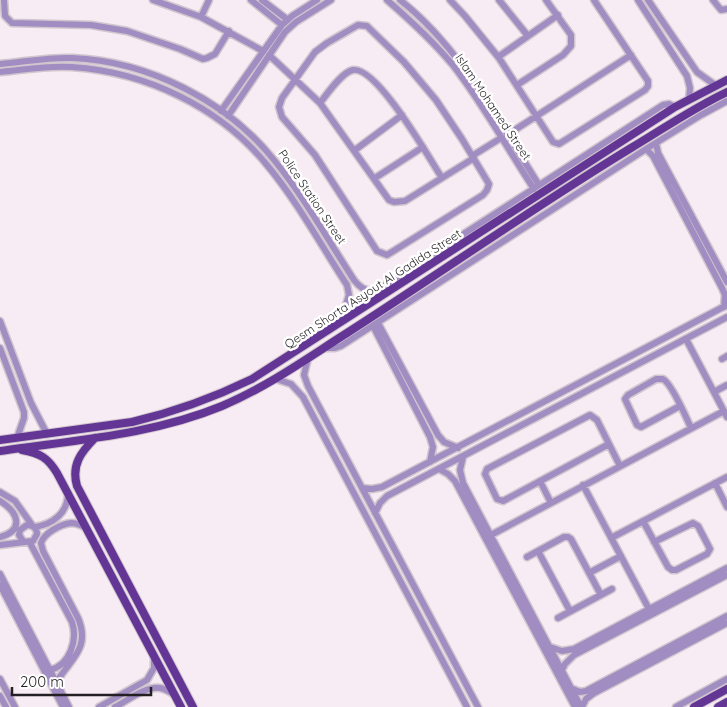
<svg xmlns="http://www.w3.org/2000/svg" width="727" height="707" viewBox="0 0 727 707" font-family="Quicksand,sans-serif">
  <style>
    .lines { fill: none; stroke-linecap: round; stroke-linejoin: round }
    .minor-casing { stroke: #d1c6ce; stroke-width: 9 }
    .major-casing { stroke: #d1c6ce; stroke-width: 10 }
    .minor { stroke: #a18dc2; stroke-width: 6 }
    .major { stroke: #633696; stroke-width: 8 }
    .labels { text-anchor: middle; stroke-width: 5; stroke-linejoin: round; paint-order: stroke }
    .street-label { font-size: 12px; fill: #231f22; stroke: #fff }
  </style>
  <rect width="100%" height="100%" fill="#f7ebf4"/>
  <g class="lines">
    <g class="minor-casing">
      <path id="minor" d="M4,0L5,16L12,23L91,25L127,31L180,49L203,59L207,58L215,54L229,31
        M153,0L201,17L263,51
        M251,0L282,25
        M262,0L288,20
        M387,0C410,20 432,40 452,64C482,102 507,148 534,189
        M400,0C461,48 498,121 539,185
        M450,0L465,16L499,58L553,142L559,144L645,90L648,86V81L594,0
        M499,0L528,36
        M638,0L687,76L690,88L689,99
        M648,0L697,72L715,85
        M713,0L721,10L727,9
        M201,17L209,0
        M358,25L367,26L371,30L404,62L436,100L462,139L489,184L487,190L483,195L387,255L377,251L315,155L282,117L279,107L282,98L315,52L327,43Z
        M269,55L320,103L389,200L394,202L405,201L474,158
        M498,57L558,15
        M0,64C24,62 49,57 72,58C148,61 227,101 274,160C304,197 328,240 354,280C360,288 367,293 377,290L663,105L669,104L675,107
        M0,72C23,70 48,65 72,67C146,72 220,107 267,165C297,201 321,245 347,285L349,295L344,311
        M517,85L563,55L571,46V35L546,0
        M320,103C327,94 342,72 353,70C377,66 429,158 442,178
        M221,111L282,25L292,16L317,0
        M228,116L285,32L296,22L331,0
        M507,135L631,55
        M656,143L658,153L727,282
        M646,149L653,156L722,288L725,295L724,307
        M355,150L402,115
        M472,156L501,138
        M375,178L423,147
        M0,321L31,403L47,434
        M378,323L438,435L444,442L458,448
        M373,326L430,437L433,447L430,462
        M686,339L727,417
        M0,348L24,412V418L17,438
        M324,348H335L341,346L646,149L701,115L727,101
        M308,358L304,375L308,386L478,707
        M722,359L727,356
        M276,379L291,384L303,397L467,707
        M714,392L727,385
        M680,406L641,427L637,425L625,399L628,395L656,379H663C672,384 686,417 691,428
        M609,444L503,501L497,499L485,474L487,469L590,415L597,420L620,466
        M463,457L460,470L463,483L581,707
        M439,469L448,474L455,481L575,707
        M540,481L551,503
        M715,483L727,507
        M583,485L649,609
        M362,488L372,489L382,487L727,305
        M0,492L15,501L32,525
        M0,501C18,512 25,530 0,537
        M375,513L380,503L387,496L727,317
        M643,521L668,567L672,570H676L707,554L710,549L698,526L693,523L654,542
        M35,527C53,524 68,513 68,493
        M491,535L724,411
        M611,538L727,477
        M30,543L72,622C78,640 70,665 50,670
        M0,545L33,541L37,534C37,528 33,525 27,525L20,530L19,535L23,541
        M538,551L570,611
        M527,557L564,537H568L571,539L601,595
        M589,573L621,556
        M0,574L69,707
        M0,585L63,707
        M558,618L612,589
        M550,647L562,651L574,649L727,568
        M562,670L565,664L574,655L727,575
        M0,679L15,707
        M56,683C70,659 91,649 78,618L43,551L41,543C44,533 61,524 71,523C76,523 81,525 86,528
        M573,689L580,692L586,691L727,616
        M0,696L6,707
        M99,707L147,680L154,668V656
        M115,707C127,701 145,686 160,688C166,689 170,692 175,695
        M582,707L586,699L594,693L727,623
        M676,707L727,679"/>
    </g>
    <g class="major-casing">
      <path id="major" d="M95,438C81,452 71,465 77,486L193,707
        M0,440L132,422C174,412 213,398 252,379L675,107L727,80
        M22,450C40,453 48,458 57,473L181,707
        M0,451C74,440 152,435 222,406C267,387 306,359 347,333C442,272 534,207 631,148C663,129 693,108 727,92
        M694,707L727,689
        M718,707L727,702"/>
    </g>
    <use href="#minor" class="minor"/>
    <use href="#major" class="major"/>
  </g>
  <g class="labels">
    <g class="street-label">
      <text transform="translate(493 107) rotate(56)" y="4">Islam Mohamed Street</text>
      <text transform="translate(312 197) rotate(56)" y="4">Police Station Street</text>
      <text transform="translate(373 289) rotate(-33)" y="4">Qesm Shorta Asyout Al Gadida Street</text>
    </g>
  </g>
  <path d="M12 687v8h139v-8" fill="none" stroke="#231f22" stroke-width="2.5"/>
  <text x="20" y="687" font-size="15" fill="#231f22" stroke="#ffffff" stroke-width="4" paint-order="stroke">200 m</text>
</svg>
